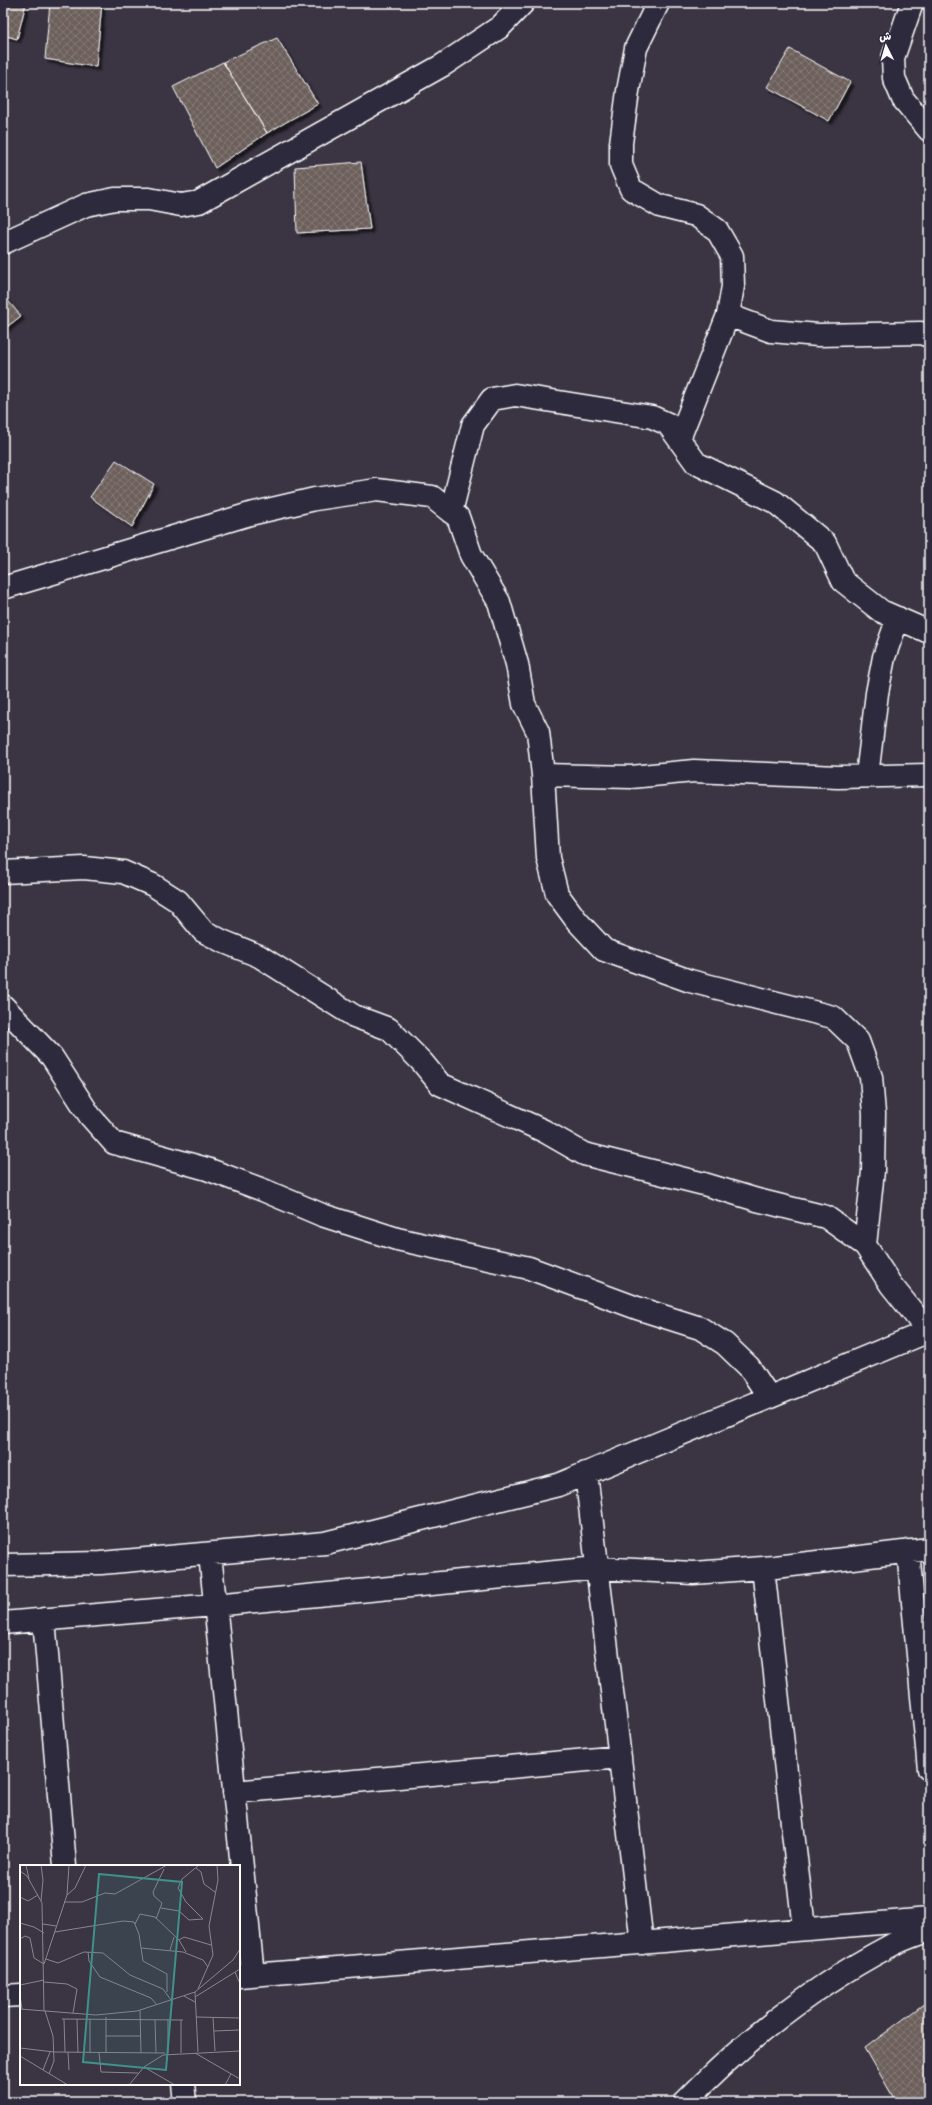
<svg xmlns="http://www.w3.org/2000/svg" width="932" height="2105" viewBox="0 0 932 2105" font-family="'Indie Flower','Playpen Sans Arabic',sans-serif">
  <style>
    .building { fill: url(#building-cross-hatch); stroke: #fff; filter: url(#shadow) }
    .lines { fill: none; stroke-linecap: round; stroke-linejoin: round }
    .street-casing { stroke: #fff; stroke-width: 25 }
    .secondary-casing { stroke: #fff; stroke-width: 25 }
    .street { stroke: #2f2a3d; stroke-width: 22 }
    .secondary { stroke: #2f2a3d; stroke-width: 22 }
    .inset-road { fill: none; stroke: #89868e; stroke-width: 1 }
    .view { fill: #3f918b; fill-opacity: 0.15; stroke: #3f918b; stroke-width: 2 }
    .inset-edge { fill: none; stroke: #fff; stroke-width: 2 }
  </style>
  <defs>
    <pattern id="building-cross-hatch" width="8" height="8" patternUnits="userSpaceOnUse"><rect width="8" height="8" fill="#6d615c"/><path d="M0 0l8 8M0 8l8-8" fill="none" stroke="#837974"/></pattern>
    <filter id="shadow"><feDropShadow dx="3.5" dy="3.5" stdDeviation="1" flood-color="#0009"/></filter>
  </defs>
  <rect width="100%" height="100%" fill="#3b3543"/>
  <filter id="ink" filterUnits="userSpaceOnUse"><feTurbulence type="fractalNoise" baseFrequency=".025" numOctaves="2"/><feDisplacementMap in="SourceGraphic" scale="8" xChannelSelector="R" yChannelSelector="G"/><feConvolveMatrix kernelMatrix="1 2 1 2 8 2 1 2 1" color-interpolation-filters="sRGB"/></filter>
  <g filter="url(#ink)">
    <path class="building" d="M3,3H26L17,39L3,35Z
      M50,3H102L96,67L45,59Z
      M277,38L318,104L267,133L223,62Z
      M790,49L850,82L829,121L767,87Z
      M223,62L267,133L215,168L173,87Z
      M361,162L370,229L297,233L295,167Z
      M3,295L21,316L3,330Z
      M116,460L154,484L132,527L90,497Z
      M929,2000V2102H896L865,2048Z"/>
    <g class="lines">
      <g class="street-casing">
        <path id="street" d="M658,3L636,48L628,91L621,143V165L631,189L660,206L696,215L717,230L732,256L733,286L728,315L679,439
          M912,3L893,58L894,78L903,99L929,130
          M3,243L86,205L115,199H149L181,205L199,202L443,65L500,27L523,3
          M728,315L771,331L818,335L921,333L929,336
          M451,512L473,425L492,399L515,395L652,417L668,424L696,463L775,502L825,543L843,581L881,611L929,632
          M3,588L250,514L315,499L377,490L432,497L451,512L458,517L471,555L499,602L517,664L524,704L538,732L543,775L548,858L557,894L577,921L604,950L690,981L833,1017L858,1041L871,1077L874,1114L873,1171L865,1245
          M543,775L631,777L694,771L838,777L929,775
          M867,776L877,693L884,657L898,618
          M3,872L84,868L123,872L153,885L178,901L203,931L222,941L259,956L354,1016L389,1029L422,1062L440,1084L544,1131L584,1154L704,1184L757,1200L826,1217L865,1245L891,1285L928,1331
          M3,1006L52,1057L90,1116L114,1143L207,1169L263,1190L322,1215L397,1239L529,1268L637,1308L700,1328L725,1344L749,1367L769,1397
          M586,1473L642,1943
          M908,1551L929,1769
          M210,1554L253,1975
          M3,1565L101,1563L325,1543L413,1521L558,1485L929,1331
          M763,1568L804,1929
          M44,1619L65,1866
          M3,1623L214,1605L597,1568L693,1573L775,1567L929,1549
          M234,1792L620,1757
          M239,1976L929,1919
          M3,1996L21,1995
          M183,2084L185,2102"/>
      </g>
      <g class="secondary-casing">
        <path id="secondary" d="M685,2102C744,2041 814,1986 890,1946C902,1939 916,1935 929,1930"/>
      </g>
      <use href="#street" class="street"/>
      <use href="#secondary" class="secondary"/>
    </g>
  </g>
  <g transform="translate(20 1865)">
    <rect width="220" height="220" fill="#3b3543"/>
    <path class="inset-road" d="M6,0L9,14M21,0L23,15L21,36M179,0L162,14L158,23L166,37L183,54M176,3L181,7L184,19L195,27M0,6L7,11L22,38L24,146M47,30L49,0M0,32L8,36L18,30M44,37H62L85,28L95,29L147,0M141,43L159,46L169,55L183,54M136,54L142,38L134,31L133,27L144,4M0,58L14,62L24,68M23,59L36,61M115,59L120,49L135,52L159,75L166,87M35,67L103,56L114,57L119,69L123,96L147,109V127M0,74L5,71L10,73L14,93L24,99L47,30L55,23L66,0M159,75L164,72L191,80M121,83L163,87L183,95L188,102M150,85L154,72M68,87L69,96L80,112L131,133L137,140M26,94L38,98L64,87L83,88L110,110L143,124L151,135M215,107L220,119M24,117L47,119L57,124L53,148M0,120L24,115M178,124L193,90L189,61L198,15L197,0M175,127L178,187M0,130L2,144M164,131L175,137M175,132L220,104M0,144L76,150L117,146L175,127L213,95L220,84M120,145L121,188M25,146L33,171L34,196L29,209M86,152V188M176,152L220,153M193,152L195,186M42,154L163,155M44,154L45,187M57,154L58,188M70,154V188M135,155L136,188M148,155V188M161,155V188M194,166L220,165M86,171H121M0,183L34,187L145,188M48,187L49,205M79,188L81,207L118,208M175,188L220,214M0,191L48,220M124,202L155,220M23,205L30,187M109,220L124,202L143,190L220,186M205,220L211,209"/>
    <path class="view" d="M79,9L162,17L146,205L63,197Z"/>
    <rect width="220" height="220" class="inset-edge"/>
  </g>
  <rect width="932" height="2105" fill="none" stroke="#2f2a3d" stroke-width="16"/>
  <rect x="8" y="8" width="916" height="2089" fill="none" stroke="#fff" stroke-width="1.5" filter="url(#ink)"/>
  <g transform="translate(886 46) rotate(355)" stroke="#2f2a3d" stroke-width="3" paint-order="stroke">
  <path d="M0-3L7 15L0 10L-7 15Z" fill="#ffffff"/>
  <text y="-6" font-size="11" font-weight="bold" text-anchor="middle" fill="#ffffff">ش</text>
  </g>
</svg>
